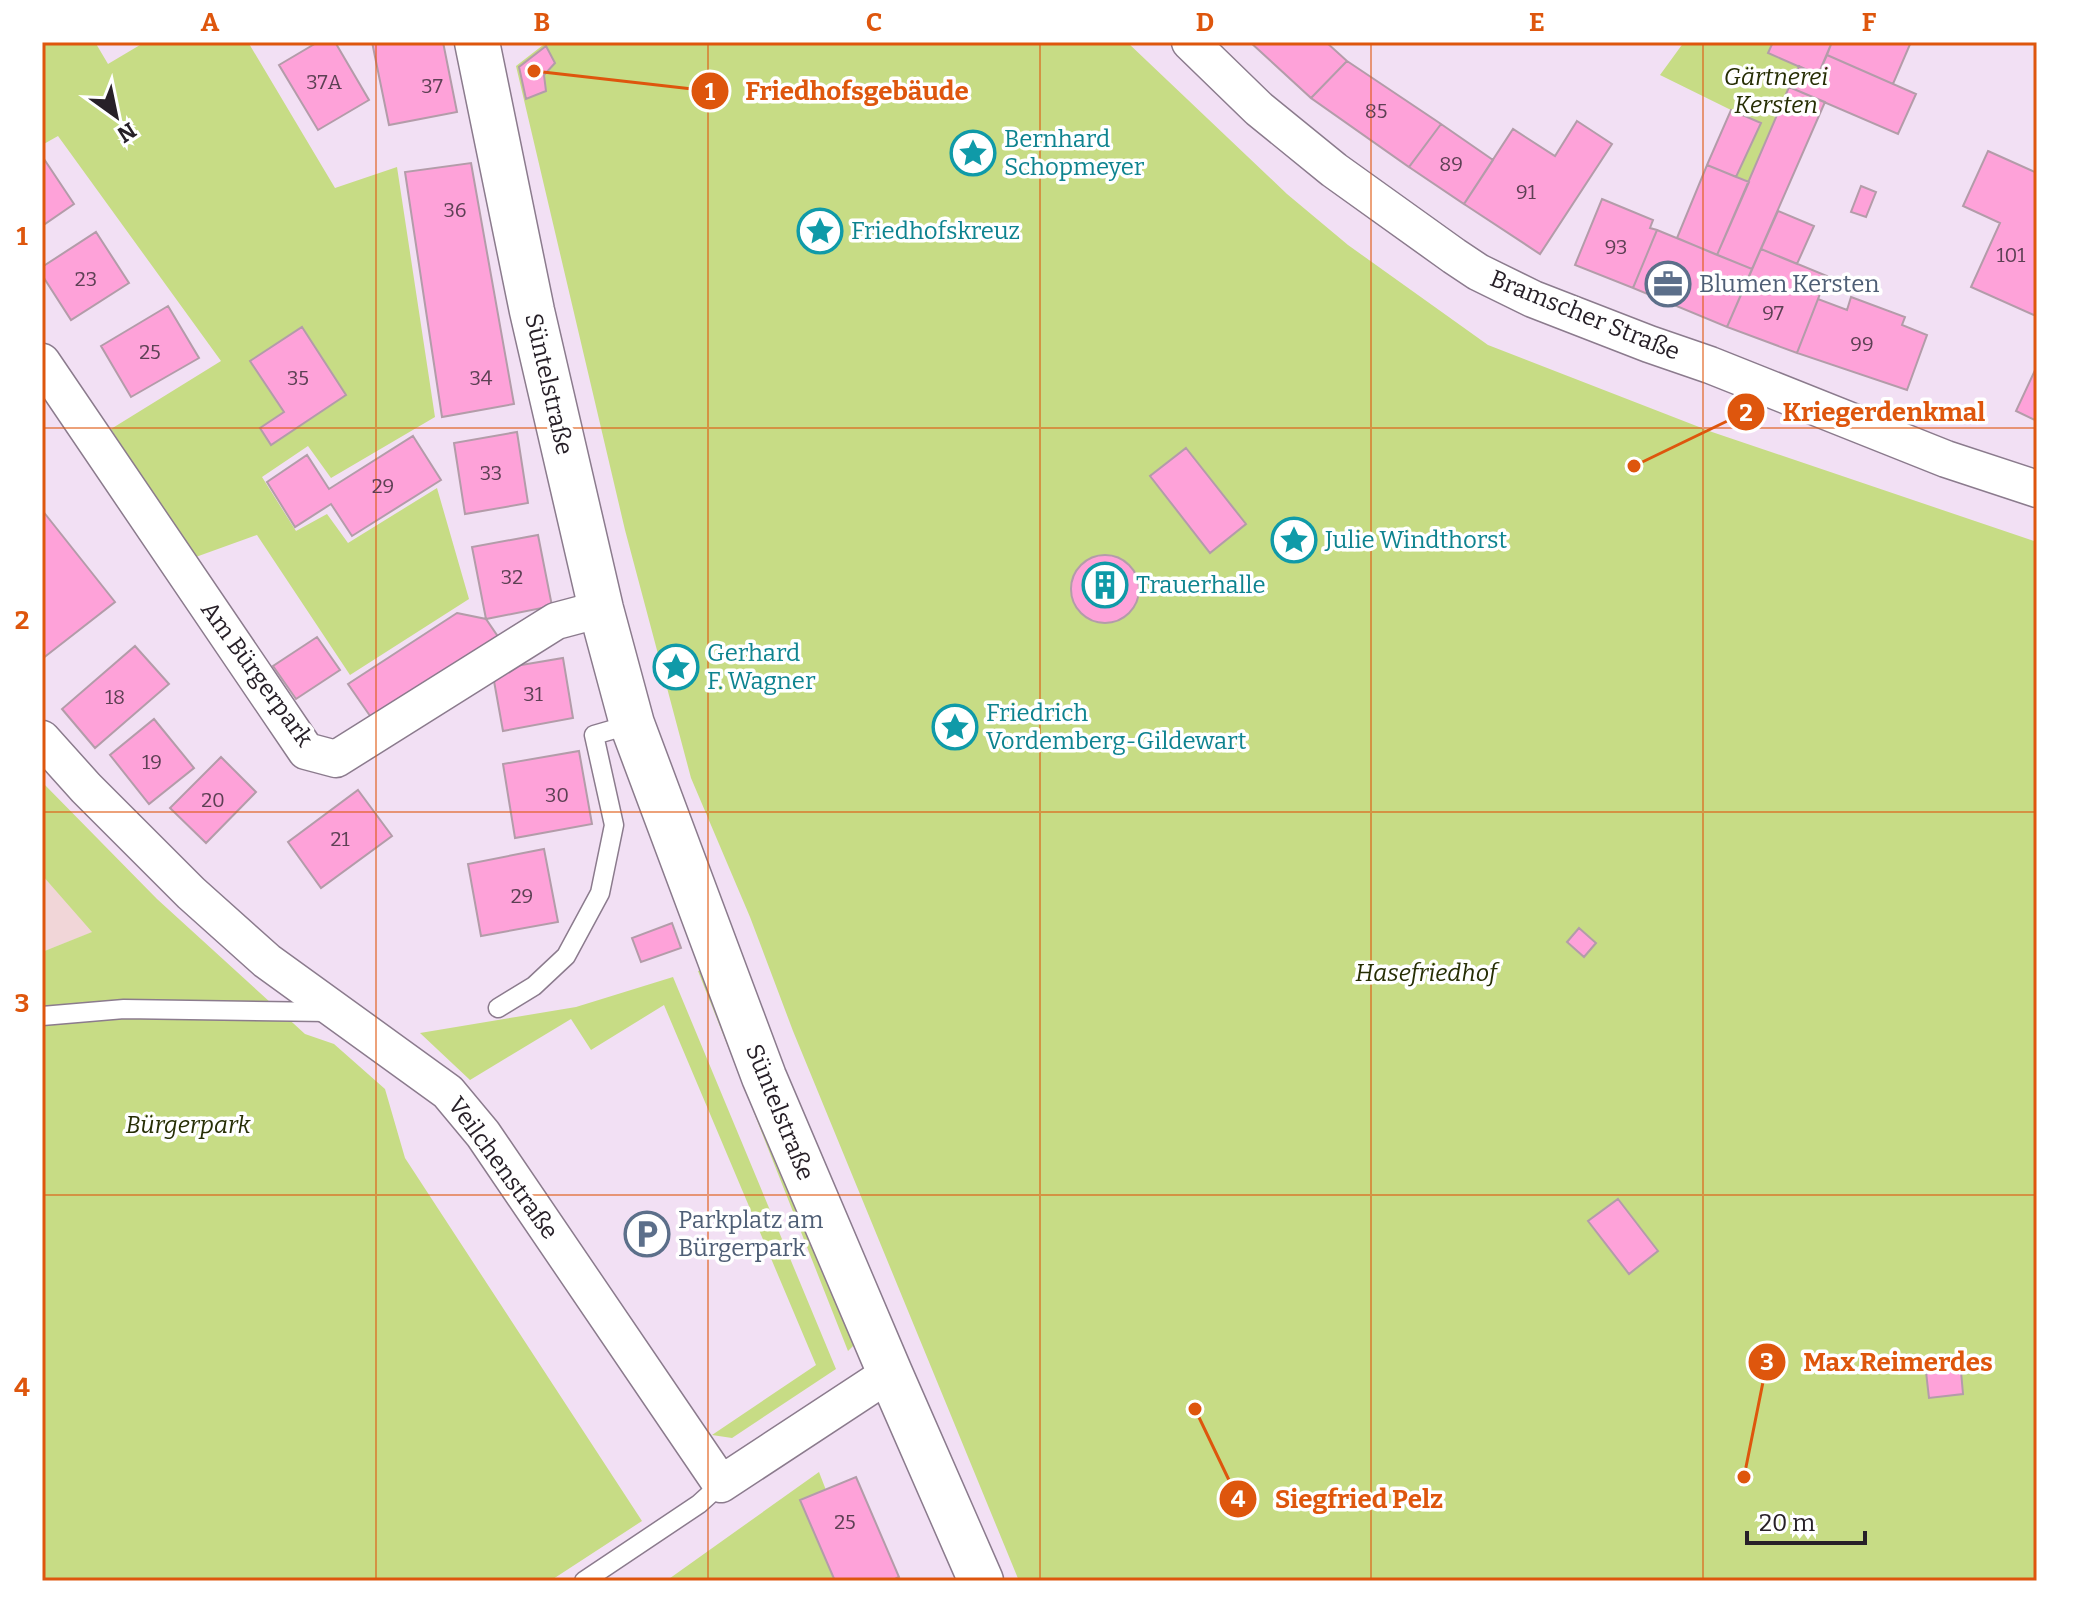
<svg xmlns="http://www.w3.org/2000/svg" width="2079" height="1623" viewBox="0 0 2079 1623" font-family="Bitter,serif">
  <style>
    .education { fill: #f1d6d8 }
    .green { fill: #c7dc85 }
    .building { fill: #fea2d9; stroke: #b39ca9; stroke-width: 2 }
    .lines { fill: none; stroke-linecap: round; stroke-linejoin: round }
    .lane-casing { stroke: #8b7b8d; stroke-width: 21 }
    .street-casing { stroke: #8b7b8d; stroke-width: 39 }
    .secondary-casing { stroke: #8b7b8d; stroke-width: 47 }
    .lane { stroke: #fff; stroke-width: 18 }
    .street { stroke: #fff; stroke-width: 36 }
    .secondary { stroke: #fff; stroke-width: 44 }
    .grid { fill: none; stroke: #de560d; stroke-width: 2; stroke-opacity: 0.55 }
    .labels { text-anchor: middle; stroke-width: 7; stroke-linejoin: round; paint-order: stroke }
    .number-label { font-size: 20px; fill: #5d4054 }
    .park-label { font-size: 24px; font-style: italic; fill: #262e04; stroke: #fff }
    .culture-label { font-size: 24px; fill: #0d838f; stroke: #fff; text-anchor: start }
    .service-label { font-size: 24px; fill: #4e5e75; stroke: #fff; text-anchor: start }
    .street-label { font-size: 24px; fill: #272028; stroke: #fff }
    .leader { fill: none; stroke: #de560d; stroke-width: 3 }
    .callout-dot { fill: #de560d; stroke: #fff; stroke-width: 3 }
    .mark-label { font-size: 24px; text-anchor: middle; font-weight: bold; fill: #fff }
    .callout-label { font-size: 26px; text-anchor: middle; font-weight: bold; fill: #de560d; stroke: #fff; stroke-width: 7; stroke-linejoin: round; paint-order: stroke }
    .neatline { fill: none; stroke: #de560d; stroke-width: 3 }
    .grid-label { font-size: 26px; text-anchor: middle; font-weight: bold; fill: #de560d }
  </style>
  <rect width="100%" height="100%" fill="#f2e0f4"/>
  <path class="education" d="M42,875L93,932L42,952Z"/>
  <path class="green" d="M42,42H95L108,64L145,42H248L335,188L397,167L435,417L331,478L308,446L262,477L296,531L327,514L348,543L437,488L469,599L350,675L257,535L193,558L111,429L221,361L58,136L42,145Z
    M547,42H1127L1287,194L1348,245L1488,345L1712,432L2037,542V1581H1019L793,1031L750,917L691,778L625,530L516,66Z
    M1684,42H1911L1893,84L1916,94L1898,134L1825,102L1749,182L1707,165L1731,110L1660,75Z
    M42,782L157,899L305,1034L334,1044L385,1089L405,1158L642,1521L550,1581H42V952L92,932L42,875Z
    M709,966L859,1340L848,1351L698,971Z
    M673,977L836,1369L732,1438L712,1435L816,1365L664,1005L591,1050L571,1019L470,1080L420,1033L576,1007Z
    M819,1472L861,1581H666Z"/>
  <path class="building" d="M318,42H335L369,100L318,130L279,65Z
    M372,42H443L457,112L389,125Z
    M1250,42H1326L1347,61L1311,98Z
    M1773,42H1832L1818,75L1768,53Z
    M1832,42H1911L1893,84L1827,55Z
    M546,46L555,63L544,75L546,91L526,99L519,67Z
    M1827,55L1916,94L1898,134L1789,87L1799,66L1818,75Z
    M1347,61L1441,124L1409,167L1311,98Z
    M1789,87L1825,102L1752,269L1717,255Z
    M1731,110L1761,123L1736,177L1707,165Z
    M1577,121L1612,144L1540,254L1464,204L1513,129L1555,156Z
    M1441,124L1493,160L1464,204L1409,167Z
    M1988,151L2037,173L2036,316L1971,287L2000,223L1963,206Z
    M42,156L74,204L42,226Z
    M471,163L514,404L442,417L405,172Z
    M1707,165L1749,182L1717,255L1677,238Z
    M1861,186L1876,192L1866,217L1851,212Z
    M1602,199L1653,220L1650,228L1657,230L1633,288L1575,265Z
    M1778,211L1814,226L1797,264L1761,249Z
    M1657,230L1752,269L1727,327L1633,288Z
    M96,232L129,283L71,320L42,275V267Z
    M1761,249L1827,276L1797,353L1727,327Z
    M1851,297L1905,317L1902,325L1927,335L1907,390L1797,353L1818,299L1847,310Z
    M168,306L199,358L131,397L101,346Z
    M302,327L346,395L271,445L260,428L284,412L250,361Z
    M2037,366V421L2016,411Z
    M517,432L528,503L465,514L454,443Z
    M413,436L441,480L352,536L331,504L295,527L267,482L307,455L329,489Z
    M1186,448L1246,524L1210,553L1150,476Z
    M42,510L115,602L42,659Z
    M538,535L552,606L486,619L472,547Z
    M1071 589a34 34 0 1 1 68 0a34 34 0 1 1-68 0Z
    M457,613L486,619L503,644L377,726L348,684Z
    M317,637L340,670L296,699L273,666Z
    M135,646L169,684L95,748L62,709Z
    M563,658L573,718L503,731L492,670Z
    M154,719L194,768L149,804L110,755Z
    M579,751L592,824L515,838L503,764Z
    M221,757L256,792L206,843L170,808Z
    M358,790L392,836L321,888L288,842Z
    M544,849L558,922L481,936L468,864Z
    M672,923L681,948L641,962L632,938Z
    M1579,928L1596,943L1584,957L1567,942Z
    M1618,1199L1658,1251L1629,1274L1588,1221Z
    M1960,1360L1963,1394L1929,1398L1925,1363Z
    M856,1477L899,1577L891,1581H835L800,1500Z"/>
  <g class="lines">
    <g class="lane-casing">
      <path id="lane" d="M498,1008L534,986L566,956L600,893L614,825L594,735L632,724
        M42,1016L124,1009L329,1012
        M584,1581L699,1504L721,1484"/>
    </g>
    <g class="street-casing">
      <path id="street" d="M1190,42L1259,109L1334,170L1454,256L1478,272L1533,299L1649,344L1710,365L1946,459L2037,489
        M42,362L306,751L336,759L556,621L601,609
        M42,739L86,788L191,893L267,961L448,1092L483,1134L721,1484L890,1373"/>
    </g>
    <g class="secondary-casing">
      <path id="secondary" d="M477,42L532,311L601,609L632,724L764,1077L890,1373L981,1581"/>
    </g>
    <use href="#lane" class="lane"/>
    <use href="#street" class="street"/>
    <use href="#secondary" class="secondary"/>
  </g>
  <path class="grid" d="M376,42V1581M708,42V1581M1040,42V1581M1371,42V1581M1703,42V1581M42,428H2037M42,812H2037M42,1195H2037"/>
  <defs>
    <g id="sight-ring" transform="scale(2.3)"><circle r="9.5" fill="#fff" stroke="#0f9aa8" stroke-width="1.5"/><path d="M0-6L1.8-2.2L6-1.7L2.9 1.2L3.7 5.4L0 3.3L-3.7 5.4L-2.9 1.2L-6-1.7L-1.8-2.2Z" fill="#0f9aa8"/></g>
    <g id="office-ring" transform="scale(2.3)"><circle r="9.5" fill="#fff" stroke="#5c6f8a" stroke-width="1.5"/><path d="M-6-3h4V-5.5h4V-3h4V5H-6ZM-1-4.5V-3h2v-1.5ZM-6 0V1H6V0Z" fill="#5c6f8a"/></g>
    <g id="building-ring" transform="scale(2.3)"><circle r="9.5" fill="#fff" stroke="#0f9aa8" stroke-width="1.5"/><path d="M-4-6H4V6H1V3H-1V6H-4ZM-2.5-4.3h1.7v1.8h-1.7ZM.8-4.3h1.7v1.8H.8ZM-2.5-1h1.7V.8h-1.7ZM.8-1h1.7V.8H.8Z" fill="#0f9aa8"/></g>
    <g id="parking-ring" transform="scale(2.3)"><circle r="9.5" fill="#fff" stroke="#5c6f8a" stroke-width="1.5"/><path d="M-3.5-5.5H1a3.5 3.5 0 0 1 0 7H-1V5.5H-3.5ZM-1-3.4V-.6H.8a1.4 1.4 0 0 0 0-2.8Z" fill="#5c6f8a"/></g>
  </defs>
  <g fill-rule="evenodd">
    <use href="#sight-ring" x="973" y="153"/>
    <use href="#sight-ring" x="820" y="231"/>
    <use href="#office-ring" x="1668" y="284"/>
    <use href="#sight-ring" x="1294" y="540"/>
    <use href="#building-ring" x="1105" y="585"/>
    <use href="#sight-ring" x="676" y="667"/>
    <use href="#sight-ring" x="955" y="727"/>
    <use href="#parking-ring" x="647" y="1234"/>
  </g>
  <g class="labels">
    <g class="number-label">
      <text x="324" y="89">37A</text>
      <text x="432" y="93">37</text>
      <text x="1376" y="118">85</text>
      <text x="1451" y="171">89</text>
      <text x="1526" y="199">91</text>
      <text x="455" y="217">36</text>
      <text x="1616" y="254">93</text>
      <text x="2011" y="262">101</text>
      <text x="86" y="286">23</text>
      <text x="1773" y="320">97</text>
      <text x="1862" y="351">99</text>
      <text x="150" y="359">25</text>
      <text x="298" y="385">35</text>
      <text x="481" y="385">34</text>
      <text x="491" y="480">33</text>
      <text x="383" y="493">29</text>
      <text x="512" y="584">32</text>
      <text x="533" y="701">31</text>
      <text x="115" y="704">18</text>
      <text x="152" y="769">19</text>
      <text x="557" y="802">30</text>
      <text x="213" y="807">20</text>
      <text x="340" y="846">21</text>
      <text x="522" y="903">29</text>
      <text x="845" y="1529">25</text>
    </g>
    <g class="park-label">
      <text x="1776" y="85">Gärtnerei<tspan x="1776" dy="28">Kersten</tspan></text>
      <text x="1426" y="981">Hasefriedhof</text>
      <text x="188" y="1133">Bürgerpark</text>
    </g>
    <g class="culture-label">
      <text x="1004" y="147">Bernhard<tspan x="1004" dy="28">Schopmeyer</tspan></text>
      <text x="851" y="239">Friedhofskreuz</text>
      <text x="1325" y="548">Julie Windthorst</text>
      <text x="1136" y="593">Trauerhalle</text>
      <text x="707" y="661">Gerhard<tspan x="707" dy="28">F. Wagner</tspan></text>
      <text x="986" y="721">Friedrich<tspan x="986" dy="28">Vordemberg-Gildewart</tspan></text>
    </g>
    <g class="service-label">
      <text x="1699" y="292">Blumen Kersten</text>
      <text x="678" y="1228">Parkplatz am<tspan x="678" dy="28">Bürgerpark</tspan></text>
    </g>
    <g class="street-label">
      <text transform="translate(1585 315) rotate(22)" y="8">Bramscher Straße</text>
      <text transform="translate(549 384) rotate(77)" y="8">Süntelstraße</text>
      <text transform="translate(257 674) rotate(54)" y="8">Am Bürgerpark</text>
      <text transform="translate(780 1112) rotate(68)" y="8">Süntelstraße</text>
      <text transform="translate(503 1168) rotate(54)" y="8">Veilchenstraße</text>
    </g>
  </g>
  <path class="leader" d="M534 71L710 91M1634 466L1746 412M1744 1477L1767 1362M1195 1409L1238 1499"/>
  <g class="callout-dot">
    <circle cx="534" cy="71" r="8"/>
    <circle cx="1634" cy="466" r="8"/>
    <circle cx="1744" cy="1477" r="8"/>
    <circle cx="1195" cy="1409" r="8"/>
    <circle cx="710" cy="91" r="20"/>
    <circle cx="1746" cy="412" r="20"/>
    <circle cx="1767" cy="1362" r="20"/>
    <circle cx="1238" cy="1499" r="20"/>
  </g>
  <g class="mark-label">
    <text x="710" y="100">1</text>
    <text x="1746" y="421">2</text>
    <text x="1767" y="1370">3</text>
    <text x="1238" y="1507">4</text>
  </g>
  <g class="callout-label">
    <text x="857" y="100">Friedhofsgebäude</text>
    <text x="1884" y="421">Kriegerdenkmal</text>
    <text x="1898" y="1371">Max Reimerdes</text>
    <text x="1359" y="1508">Siegfried Pelz</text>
  </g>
  <rect width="2079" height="1623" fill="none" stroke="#ffffff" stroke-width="88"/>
  <g transform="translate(116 116) rotate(147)" stroke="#ffffff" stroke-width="6" paint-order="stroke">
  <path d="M0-6L14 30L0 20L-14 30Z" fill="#272028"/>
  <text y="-12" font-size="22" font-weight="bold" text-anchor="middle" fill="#272028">N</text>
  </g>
  <path d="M1747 1531v12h118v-12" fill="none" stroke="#272028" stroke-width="4"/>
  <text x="1759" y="1531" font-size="24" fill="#272028" stroke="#ffffff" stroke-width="6" paint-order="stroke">20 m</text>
  <rect x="44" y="44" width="1991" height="1535" class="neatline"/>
  <g class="grid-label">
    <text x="210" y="31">A</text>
    <text x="542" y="31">B</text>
    <text x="874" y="31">C</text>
    <text x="1205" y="31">D</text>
    <text x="1537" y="31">E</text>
    <text x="1869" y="31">F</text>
    <text x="22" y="245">1</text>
    <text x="22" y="629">2</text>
    <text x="22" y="1012">3</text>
    <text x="22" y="1396">4</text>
  </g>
</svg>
